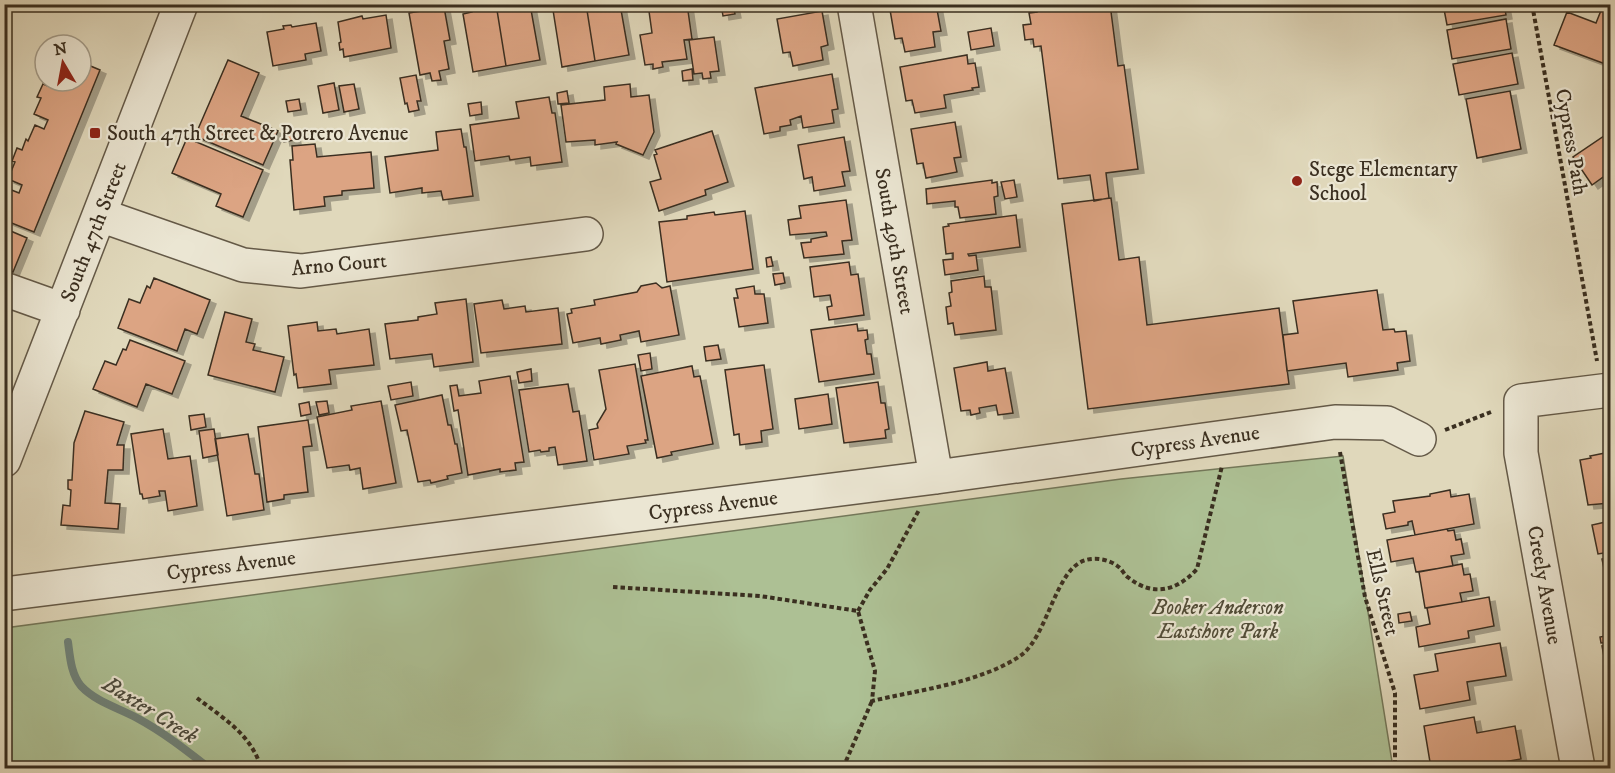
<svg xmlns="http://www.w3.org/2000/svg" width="1615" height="773" viewBox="0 0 1615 773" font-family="'IM FELL DW Pica',serif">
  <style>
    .green { fill: #adc094; stroke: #74785a; stroke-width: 1.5 }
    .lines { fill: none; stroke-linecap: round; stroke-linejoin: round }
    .stream { stroke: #708279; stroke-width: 8 }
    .building { fill: #dca483; stroke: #3a2f20; stroke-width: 1.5; filter: url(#shadow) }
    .minor-casing { stroke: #645947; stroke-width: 36 }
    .path { stroke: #3a2f20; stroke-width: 4; stroke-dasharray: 4.5 3; stroke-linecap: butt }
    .minor { stroke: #ebe6d3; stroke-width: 33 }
    .poi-dot { fill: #8f2418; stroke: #ebe6d3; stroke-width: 2 }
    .labels { text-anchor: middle; stroke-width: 4.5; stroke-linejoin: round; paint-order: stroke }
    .poi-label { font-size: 21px; fill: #3a2f20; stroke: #ebe6d3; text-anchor: start }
    .street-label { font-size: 21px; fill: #3a2f20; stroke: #ebe6d3 }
    .park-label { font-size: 21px; font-style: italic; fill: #514c37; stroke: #ebe6d3 }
    .water-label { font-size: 22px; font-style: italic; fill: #4c4b3e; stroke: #ebe6d3 }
  </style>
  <defs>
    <filter id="shadow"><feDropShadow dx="6" dy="4" stdDeviation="0" flood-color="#0004"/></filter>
  </defs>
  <rect width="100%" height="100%" fill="#e0d8bb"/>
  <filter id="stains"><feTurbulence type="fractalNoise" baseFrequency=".00333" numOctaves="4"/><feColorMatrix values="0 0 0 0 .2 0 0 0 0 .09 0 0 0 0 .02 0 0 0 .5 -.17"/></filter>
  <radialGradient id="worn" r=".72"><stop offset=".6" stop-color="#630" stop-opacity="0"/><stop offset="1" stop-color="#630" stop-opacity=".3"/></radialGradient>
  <path class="green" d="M1343,456L1393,768H5V628L1121,479Z"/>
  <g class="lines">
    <path class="stream" d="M68,642C70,657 71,674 81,686C96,702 119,708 137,718C163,732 186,750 209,768"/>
  </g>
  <path class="building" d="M480,4H496L506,66L473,72L463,14L472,12L471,6Z
    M496,4H530L540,60L506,66Z
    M560,4H586L595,61L562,67L553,10L560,9Z
    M586,4H620L629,55L595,61Z
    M648,4H687L692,39L684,40L687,59L662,62L663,67L653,69V64L645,65L640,35L652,33Z
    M721,4H733L735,14L723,16Z
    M889,4H936L941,31L933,32L935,47L905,52L902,38L895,39Z
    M1036,4H1110L1118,66L1124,65L1138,169L1106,173L1109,198L1094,201L1090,175L1058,179L1041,46L1034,47L1033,39L1025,40L1023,25L1031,24L1029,13L1037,12Z
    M1443,4H1504L1506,15L1447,25Z
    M444,7L450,40L444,41L449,69L439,71L441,80L432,81L430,73L420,75L409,13Z
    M1602,8L1610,12V59L1608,65L1554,45L1567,12L1596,23Z
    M822,11L828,45L821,47L823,60L793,66L790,52L783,53L777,19Z
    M386,15L391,48L344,57L343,49L340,50L339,43L341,42L338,22L362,16L363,19Z
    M1506,19L1511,49L1452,59L1447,30Z
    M316,23L321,51L305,54L306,60L273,66L267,32L284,29L283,26L291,25L292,27Z
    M991,28L994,46L971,50L968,32Z
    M714,37L719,71L710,72L711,78L703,79L702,73L694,74L689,40Z
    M1512,53L1518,84L1459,95L1453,64Z
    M967,55L968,64L975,63L979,87L972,88L973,90L944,95L946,108L915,113L912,100L906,101L900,67Z
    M228,60L259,73L241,116L278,131L263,165L195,136Z
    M81,62L100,70L34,232L4,220V200L9,189L19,193L22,185L8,179L15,162L12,161L17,148L22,150L26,139L28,141L35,125L44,129L48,120L34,114L41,98L37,97L43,84L48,86L50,81H81Z
    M692,69L693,80L683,81L682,71Z
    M832,74L838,109L832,110L834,123L803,128L801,116L790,120L791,125L780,127V131L764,134L755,88Z
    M416,75L421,101H417L419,110L409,112L407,103L405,104L400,78Z
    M334,83L339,110L323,113L318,86Z
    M354,84L359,109L344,112L339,86Z
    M630,84L631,97L649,95L654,132L643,155L616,144L617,142L595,145V140L566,142L561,105L605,100L604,87Z
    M567,91L569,103L558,104L557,93Z
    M1510,91L1521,149L1477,158L1466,99Z
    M549,97L552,113H555L562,162L531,166L530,157L510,160L509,156L475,161L470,125L519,118L516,102Z
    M299,99L301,110L288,112L286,101Z
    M481,102L482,114L470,116L468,104Z
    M955,122L961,157L954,158L957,172L926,178L923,163L917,164L911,129Z
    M461,129L464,147H466L473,196L443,200L441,191L422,193V188L390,193L385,157L438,150L436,132Z
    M712,131L728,182L705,190L706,195L659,211L650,182L661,179L654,155L657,154L655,150Z
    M1610,132V172L1592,185L1573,157Z
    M294,134L295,140L284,142L283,136Z
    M844,137L850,171L842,172L845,186L814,191L812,177L804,179L798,145Z
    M187,138L263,170L243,217L216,206L221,194L172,173Z
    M315,144L317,157L371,152L374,188L342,191V195L324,197L325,206L294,210L290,160H293L292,146Z
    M992,180V183L997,182L998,196L994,197L996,214L960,218L958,207H955V201L927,204L926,189Z
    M1014,180L1017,197L1005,199L1001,182Z
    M1111,198L1119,260L1139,257L1147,325L1279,308L1289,384L1088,409L1062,204Z
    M846,200L852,240L842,241L844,254L804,258L801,243L811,242V239L827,236L826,232L790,235L788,220L801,218L799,206Z
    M745,211L753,269L667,282L659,222L687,219V216L714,212L715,215Z
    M1016,215L1020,247L968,254L969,256L976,255L978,270L945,275L943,260L953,259V253L946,254L943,227L949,226L948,224Z
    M6,229L27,238L13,272L4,268V232Z
    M771,257L773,266L767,267L766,258Z
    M849,262L851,275L858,274L864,315L829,320L827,307L832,306L830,295L814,297L810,267Z
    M783,273L785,283L775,285L773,274Z
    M984,276L985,287H991L996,330L955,335L953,323L948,324L946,307L951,306L949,293L952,292L951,281Z
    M154,278L210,300L197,334L185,329L177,351L118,328L129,299L140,303L147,286L150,288Z
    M656,283L662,288L670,286L679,335L641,342L639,331L620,335L621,340L601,344L600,338L573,343L567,314L572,313L571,309L595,305L594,300L637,292L641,286Z
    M754,286L755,294H764L768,323L739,327L734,298H738L736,289Z
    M1377,290L1383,330L1394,329L1395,332L1406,331L1410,361L1397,363L1398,370L1348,377L1346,363L1287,371L1283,335L1298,333L1293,301Z
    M466,299L473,362L434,367L432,354L390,359L385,324L418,320V317L437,314L435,303Z
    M502,300L504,309L525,306L526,312L558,308L562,344L481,353L474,304Z
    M225,312L252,319L246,342L255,344L253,350L284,357L275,392L208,375Z
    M317,322L318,331L336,329L337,334L369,329L374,365L329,370L331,384L298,388L296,374L294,375L288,326Z
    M857,324L858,331L867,330L868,339L865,340L867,354H871L874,374L819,382L811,330Z
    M130,340L185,361L172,394L146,384L137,407L93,389L105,361L116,365L123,349L126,350Z
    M718,345L721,359L706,361L704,347Z
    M650,353L652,369L641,371L638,355Z
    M987,362L988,371L1005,368L1013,413L998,415L996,405L979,408L980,413L971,415L970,410L961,411L954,368Z
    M635,364L648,440H645L646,443L627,446L629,454L594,460L589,430L598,428L597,424L606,409L599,370Z
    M764,365L773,429L761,431L762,442L740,445L739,434L734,435L725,370Z
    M692,366L694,377L700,376L713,444L671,452L672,455L657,458L641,376Z
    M531,369L532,381L519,383L517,372Z
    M510,376L524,462L515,463L516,470L500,472V469L468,475L458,410L454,411L450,386L457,385L459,396L481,393L479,381Z
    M411,382L413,396L391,400L388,386Z
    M878,382L881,403H885L889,429L885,430L886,438L844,443L836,388Z
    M568,384L573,412L579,411L587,461L558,465L555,447L549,448V451L541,452L540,450L529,452L519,390Z
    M828,394L832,424L799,429L795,399Z
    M442,395L448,425H451L455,444H457L462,473L447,476L448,479L431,483L430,480L418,482L407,430L401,431L395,405Z
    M327,401L329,413L319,415L316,402Z
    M381,401L396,483L363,489L360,468L350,470L349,465L327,468L317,417L352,410L351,406Z
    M309,402L311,414L301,416L299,404Z
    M85,411L124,422L117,445H124L123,470H108L105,503L120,504L118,529L61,525L63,505L70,506L71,490L68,489V480H72L74,443Z
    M204,414L206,427L191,430L189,416Z
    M308,420L312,446L303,447L308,492L284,495V499L267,502L258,427Z
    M163,429L168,459L190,456L197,506L168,511L165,491H159L160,496L143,499L142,494H140L131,434Z
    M214,429L218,455L203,458L199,431Z
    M248,434L255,474H259L264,510L227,516L215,439Z
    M1610,452V503L1588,505L1580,460L1591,458L1590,456Z
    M1450,490L1451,497L1469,494L1474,524L1415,535L1412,521L1408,522V525L1386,529L1383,514L1395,512L1393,501L1430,496V494Z
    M1610,521V552L1598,554L1592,525Z
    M1447,529L1448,531L1454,530L1456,540L1461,539L1464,554L1451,556L1453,566L1416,572L1413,558L1391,562L1387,540Z
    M1610,557V587L1608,588L1602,559Z
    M1462,564L1464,575L1470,574L1473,591L1460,593L1462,602L1425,608L1419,572Z
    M1489,597L1494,626L1468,631L1469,638L1419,647L1416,627L1430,624L1427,608Z
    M1610,609V642L1601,643L1600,637L1610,635L1606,610Z
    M1410,612L1412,621L1399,623L1398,614Z
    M1500,643L1506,676L1467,682L1470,700L1420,709L1414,675L1438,671L1435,654Z
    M1610,645V683H1609L1602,646Z
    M1474,717L1477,733L1515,726L1521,759L1469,768H1431L1424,726Z"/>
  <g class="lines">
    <g class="minor-casing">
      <path id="minor" d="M854,4L936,477
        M100,215L243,265L301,271L586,234
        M4,289L63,310
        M4,460L181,4
        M4,594L936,477L1335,422L1387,423L1419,439
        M1578,768L1521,453V401L1610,390"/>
    </g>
    <path class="path" d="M1532,4L1597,361
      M1445,430L1491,412
      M1340,452L1365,597L1395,693V768
      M613,587L760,596L858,611L875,671L872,701C918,690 980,683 1020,656C1048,637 1055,568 1086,560C1097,557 1111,560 1120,568C1123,571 1125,576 1129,578C1153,597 1177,591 1197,569L1222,466
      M858,611L870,590L887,569L919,510
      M197,698C223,718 252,735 261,768
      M843,768L872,701"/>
    <use href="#minor" class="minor"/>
  </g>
  <g class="poi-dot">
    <rect x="89" y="127" width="12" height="12" rx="3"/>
    <circle cx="1297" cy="181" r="6"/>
  </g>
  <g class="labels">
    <g class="poi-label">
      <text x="107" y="140">South 47th Street &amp; Potrero Avenue</text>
      <text x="1309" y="176">Stege Elementary<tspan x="1309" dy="24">School</tspan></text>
    </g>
    <g class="street-label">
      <text transform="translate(1572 142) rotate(80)" y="7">Cypress Path</text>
      <text transform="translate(93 232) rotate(-69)" y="7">South 47th Street</text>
      <text transform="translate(895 241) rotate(80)" y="7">South 49th Street</text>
      <text transform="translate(339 264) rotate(-5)" y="7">Arno Court</text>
      <text transform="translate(1195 441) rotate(-8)" y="7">Cypress Avenue</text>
      <text transform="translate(713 505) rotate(-7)" y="7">Cypress Avenue</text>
      <text transform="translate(231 565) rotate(-7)" y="7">Cypress Avenue</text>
      <text transform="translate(1545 585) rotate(80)" y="7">Creely Avenue</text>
      <text transform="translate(1383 592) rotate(77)" y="7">Ells Street</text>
    </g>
    <g class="park-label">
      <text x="1218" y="614">Booker Anderson<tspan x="1218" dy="24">Eastshore Park</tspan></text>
    </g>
    <g class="water-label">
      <text transform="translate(151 709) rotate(32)" y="8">Baxter Creek</text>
    </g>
  </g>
  <rect width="1615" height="773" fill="none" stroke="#e0d8bb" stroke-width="24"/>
  <rect x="6" y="6" width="1603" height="761" fill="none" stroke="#3a2f20" stroke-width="3"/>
  <rect x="12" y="12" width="1591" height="749" fill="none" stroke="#3a2f20" stroke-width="1.5"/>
  <g transform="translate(63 63) rotate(350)"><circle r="28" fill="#ebe6d3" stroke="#a49d8b" stroke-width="1.5"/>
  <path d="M0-4.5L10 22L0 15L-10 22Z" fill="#8f2418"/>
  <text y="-9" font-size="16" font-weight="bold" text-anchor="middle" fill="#3a2f20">N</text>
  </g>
  <rect width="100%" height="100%" filter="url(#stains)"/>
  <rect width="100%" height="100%" fill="url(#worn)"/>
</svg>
